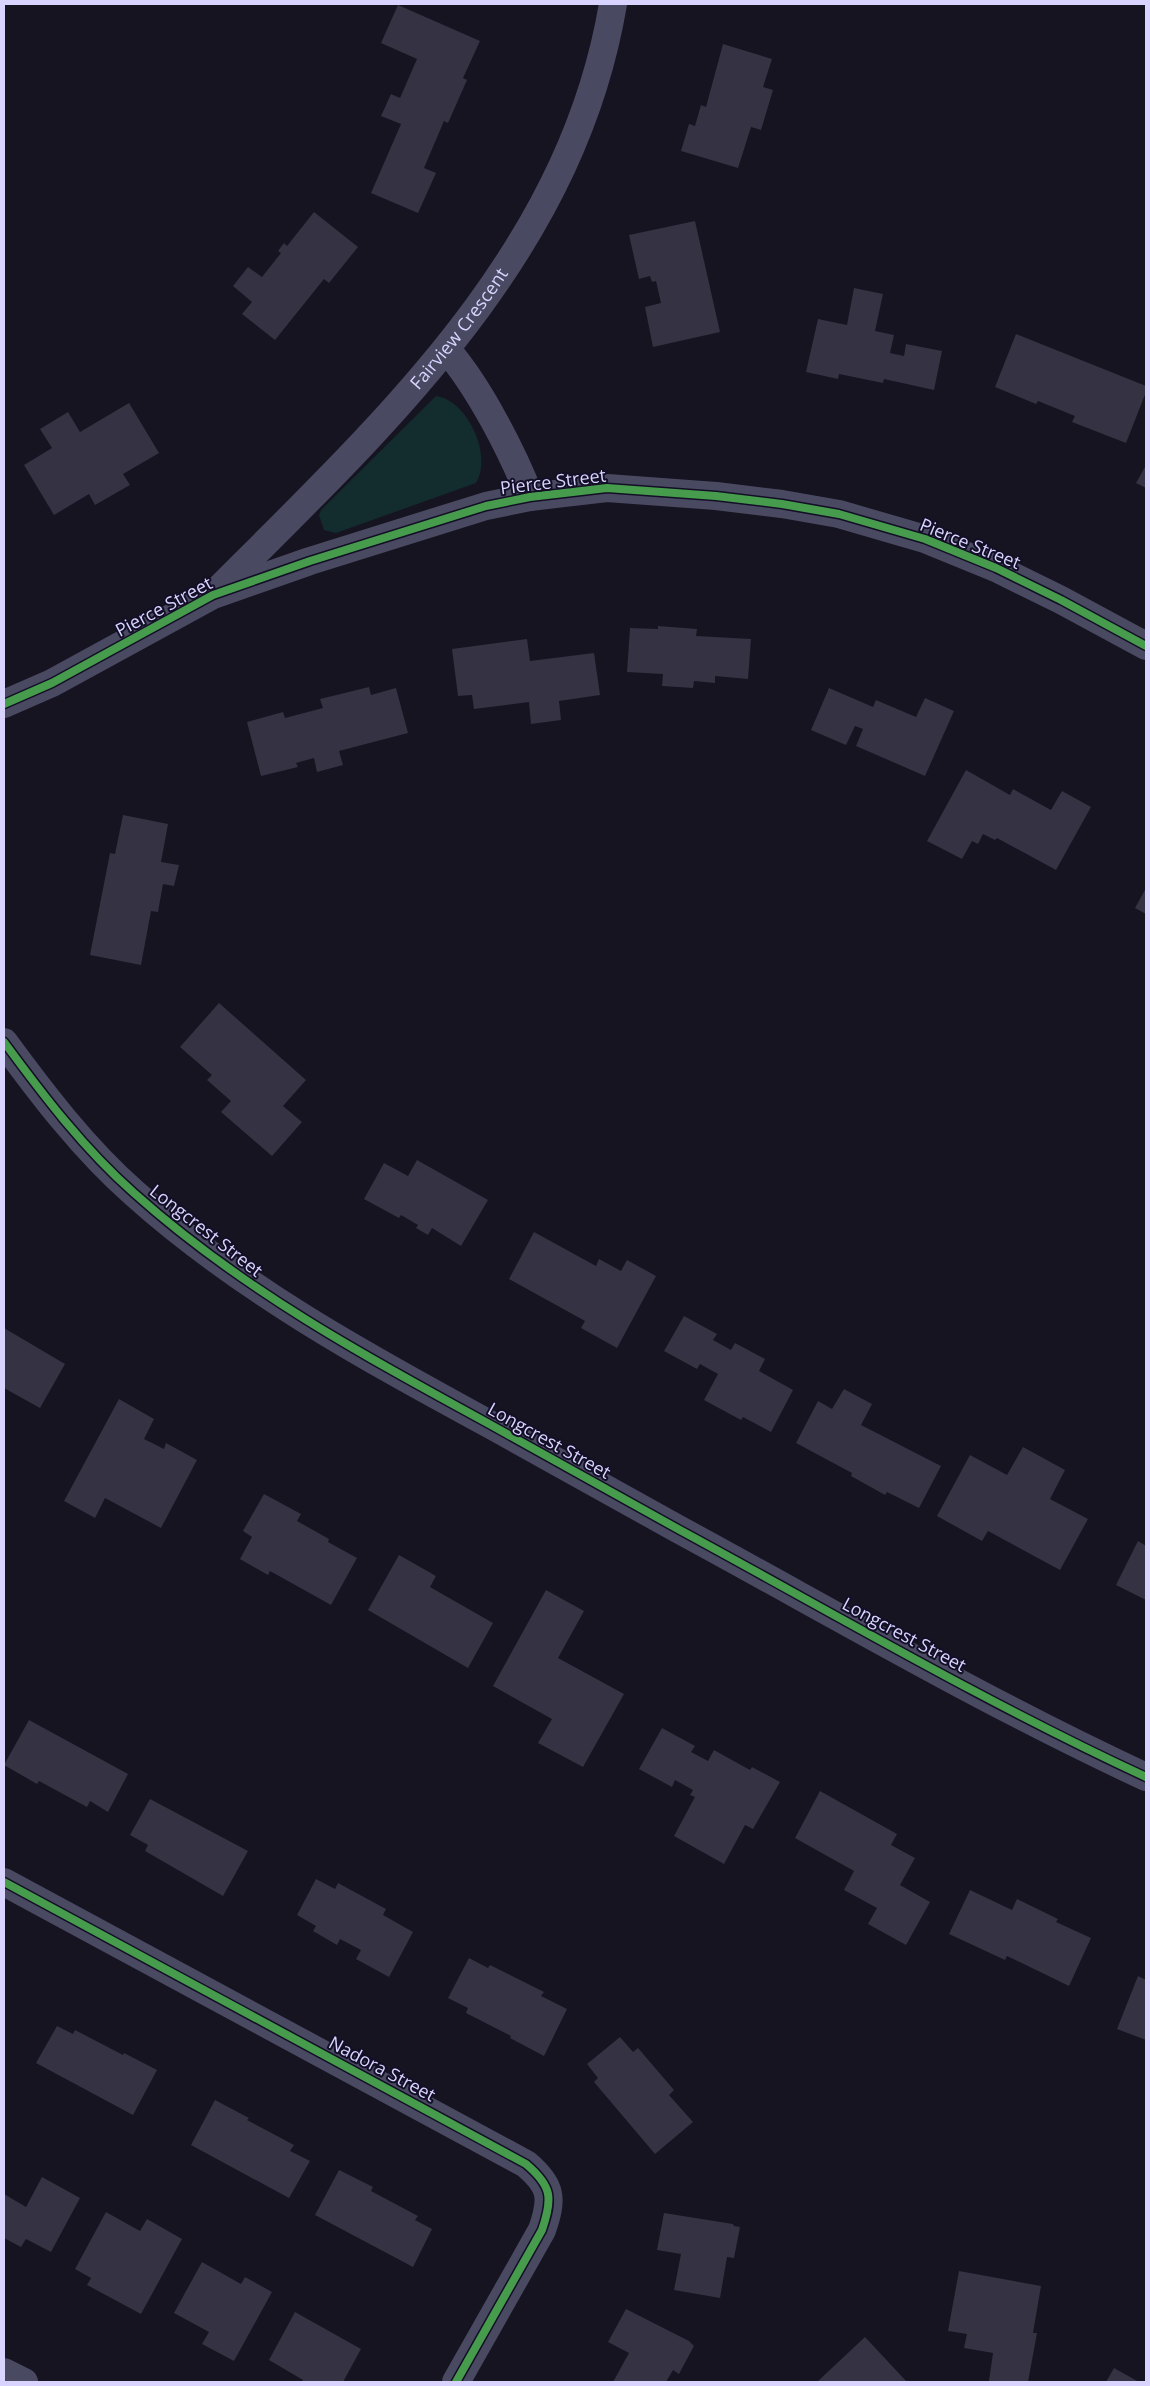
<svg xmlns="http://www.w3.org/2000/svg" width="1150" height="2386" viewBox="0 0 1150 2386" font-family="'Open Sans',sans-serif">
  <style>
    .green { fill: #132c2d }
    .building { fill: #343243 }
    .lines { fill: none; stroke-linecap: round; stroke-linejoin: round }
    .street { stroke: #4a4962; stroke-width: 28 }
    .cycleway-casing { stroke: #130f26; stroke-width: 11 }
    .cycleway { stroke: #469c4c; stroke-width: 8 }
    .labels { text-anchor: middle; stroke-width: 4; stroke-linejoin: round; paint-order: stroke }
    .street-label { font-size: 18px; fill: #d9d4ff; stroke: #130f26 }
  </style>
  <rect width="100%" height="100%" fill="#161421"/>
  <path class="green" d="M436,396C467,400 493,455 476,483L336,533L324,530L319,515L321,510Z"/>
  <path class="building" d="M398,5L480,41L463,78L467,80L448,123L444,121L424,168L436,173L418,213L371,193L401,124L381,116L391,94L400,98L417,59L381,43Z
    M723,44L772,59L763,87L773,90L761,130L751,127L738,168L681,151L689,124L695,126L701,105L706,107Z
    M314,212L358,247L329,283L324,279L275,340L242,314L252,302L233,286L248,267L262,277L281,253L278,251L284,243L287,246Z
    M695,221L720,332L653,347L645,307L661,303L656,281L652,282L650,276L639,279L629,235Z
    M854,288L883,294L875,331L894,335L890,353L904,356L906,344L942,351L934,390L884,379L883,383L839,374L838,379L806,372L818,319L847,325Z
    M1016,334L1146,386V392L1126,443L1072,422L1075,416L1038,401L1036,404L995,387Z
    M129,403L159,453L123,474L130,485L95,505L89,494L54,515L24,465L52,448L40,429L68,412L80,432Z
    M1146,465V488L1136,483Z
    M658,626L697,629L696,636L751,639L748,679L715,676V683L694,681L693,688L662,686L663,674L627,672L630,628L658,629Z
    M527,639L530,661L594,653L600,695L559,701L561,720L531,724L529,702L474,709L472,695L458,696L452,649Z
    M369,687L371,695L396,688L408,733L339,751L343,765L317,772L314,758L296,763L298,767L261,776L247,722L283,712L285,718L323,708L320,699Z
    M829,688L873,707L876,700L916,717L925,698L954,711L925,776L856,746L863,729L855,726L846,745L811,730Z
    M966,770L1010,795L1013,789L1051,810L1062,791L1091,807L1056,870L997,838L995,840L983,834L978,844L972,841L962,859L927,841Z
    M123,815L168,824L161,862L179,865L174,886L163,884L158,912L151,911L141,965L90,955L110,853L115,854Z
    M1146,888V914L1135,908Z
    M219,1003L306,1080L283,1106L302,1122L272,1156L221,1112L231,1101L207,1080L212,1075L180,1047Z
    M417,1160L488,1200L461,1246L432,1228L428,1235L416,1228L418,1225L401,1215L399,1218L364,1199L384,1163L408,1176Z
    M534,1232L596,1266L599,1259L621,1271L627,1260L656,1276L617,1348L581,1328L585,1321L509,1279Z
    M684,1316L717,1334L713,1340L731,1350L735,1343L765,1359L759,1371L793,1390L771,1432L743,1417L741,1420L704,1400L718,1374L700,1364L697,1369L664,1351Z
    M4,1328L65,1364L40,1408L4,1388Z
    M844,1389L872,1404L861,1425L941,1466L919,1508L887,1492L885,1495L851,1476L852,1473L796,1443L818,1401L832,1409Z
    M119,1399L154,1419L144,1439L164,1449L166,1443L197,1460L161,1528L105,1498L95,1518L64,1501Z
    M1023,1447L1065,1470L1050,1499L1088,1519L1060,1570L988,1531L982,1541L937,1516L970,1455L1007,1475Z
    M264,1494L301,1514L297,1521L329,1539L328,1542L357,1558L331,1605L270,1571L268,1575L240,1559L252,1537L243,1531Z
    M1138,1541L1146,1546V1600L1116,1585Z
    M399,1555L436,1576L430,1587L493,1623L468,1668L368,1610Z
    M546,1590L584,1611L558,1658L624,1694L583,1767L538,1743L552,1719L493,1686Z
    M29,1720L128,1774L108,1812L90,1801L87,1807L39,1781L37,1784L4,1765Z
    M662,1728L695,1746L691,1752L708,1761L714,1750L750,1770L752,1767L780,1782L753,1829L745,1825L724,1864L674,1836L695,1797L690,1795L693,1790L675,1780L672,1787L639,1769Z
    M820,1791L897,1834L891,1845L915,1858L900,1885L930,1902L906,1945L868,1924L877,1908L844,1890L854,1871L795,1838Z
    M150,1799L248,1851L223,1896L145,1851L148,1845L130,1835Z
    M316,1879L335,1889L338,1883L386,1909L383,1915L413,1932L389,1977L356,1959L361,1950L340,1939L337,1945L313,1931L316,1926L297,1915Z
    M970,1890L1012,1910L1017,1899L1058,1919L1056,1922L1091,1938L1069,1986L1007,1956L1005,1960L949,1934Z
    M469,1958L488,1968L490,1965L544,1992L541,1996L567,2009L544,2056L510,2038L511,2036L466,2013L468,2008L448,1998Z
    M1138,1976L1146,1980V2040L1117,2029Z
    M57,2026L73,2034L75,2030L123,2055L124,2053L157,2070L133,2115L36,2063Z
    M620,2037L633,2052L638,2048L674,2090L669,2095L693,2122L655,2154L594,2082L598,2078L587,2064Z
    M215,2100L249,2118L247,2120L294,2145L290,2151L310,2161L289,2198L191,2145Z
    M339,2170L373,2187L371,2191L418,2216L415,2220L432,2229L413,2267L315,2215Z
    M42,2177L80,2198L51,2252L26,2239L21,2247L4,2238V2194L26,2207Z
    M106,2212L140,2231L147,2219L182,2239L141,2314L87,2285L91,2278L75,2269Z
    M664,2213L733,2224L734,2226L740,2227L734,2258L727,2257L720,2298L674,2290L681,2254L657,2250Z
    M202,2262L241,2284L245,2277L272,2292L234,2361L202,2344L209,2332L174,2313Z
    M959,2271L1041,2286L1033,2333H1037L1028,2382L989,2381L993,2353L964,2348L967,2334L948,2331Z
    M626,2309L689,2341L694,2346L679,2374L673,2370L666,2382H613L629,2353L608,2342Z
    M295,2312L361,2349L343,2382H302L303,2380L269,2360Z
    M865,2337L907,2382H817Z
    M1114,2368L1139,2382H1106Z"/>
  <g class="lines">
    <g class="street">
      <path d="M447,350C479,387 512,451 530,497"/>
      <path id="s1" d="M218,590C388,420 571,252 613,4"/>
      <path d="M4,704L52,683L213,595L310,561L486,506L530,497L607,488L716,496L782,504L839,514L925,539L996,568L1061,600L1146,646"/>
      <path d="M4,1042C43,1095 84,1149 134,1193C241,1289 366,1357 491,1425C553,1459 615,1494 678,1529C833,1613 986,1703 1146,1777"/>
      <path d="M4,1882L526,2164C552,2186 553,2198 542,2230L456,2382"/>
      <path d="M4,2372L24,2382"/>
    </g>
    <g class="cycleway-casing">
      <path id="cycleway" d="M4,704L52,683L213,595L310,561L486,506L530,497L607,488L716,496L782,504L839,514L925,539L996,568L1061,600L1146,646
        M4,1042C43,1095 84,1149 134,1193C241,1289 366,1357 491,1425C553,1459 615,1494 678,1529C833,1613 986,1703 1146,1777
        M4,1882L526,2164C552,2186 553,2198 542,2230L456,2382"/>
    </g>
    <use href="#cycleway" class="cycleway"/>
  </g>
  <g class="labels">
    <g class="street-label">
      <text dy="6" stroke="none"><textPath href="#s1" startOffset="356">Fairview Crescent</textPath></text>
      <text transform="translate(553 482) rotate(-7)" y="6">Pierce Street</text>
      <text transform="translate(970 544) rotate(22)" y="6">Pierce Street</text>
      <text transform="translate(164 607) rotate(-28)" y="6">Pierce Street</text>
      <text transform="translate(206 1231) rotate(38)" y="6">Longcrest Street</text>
      <text transform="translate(549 1441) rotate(29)" y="6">Longcrest Street</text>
      <text transform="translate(904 1635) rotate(28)" y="6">Longcrest Street</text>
      <text transform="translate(382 2069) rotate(28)" y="6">Nadora Street</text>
    </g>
  </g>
  <rect width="1150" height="2386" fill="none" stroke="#d9d4ff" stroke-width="10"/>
</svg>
